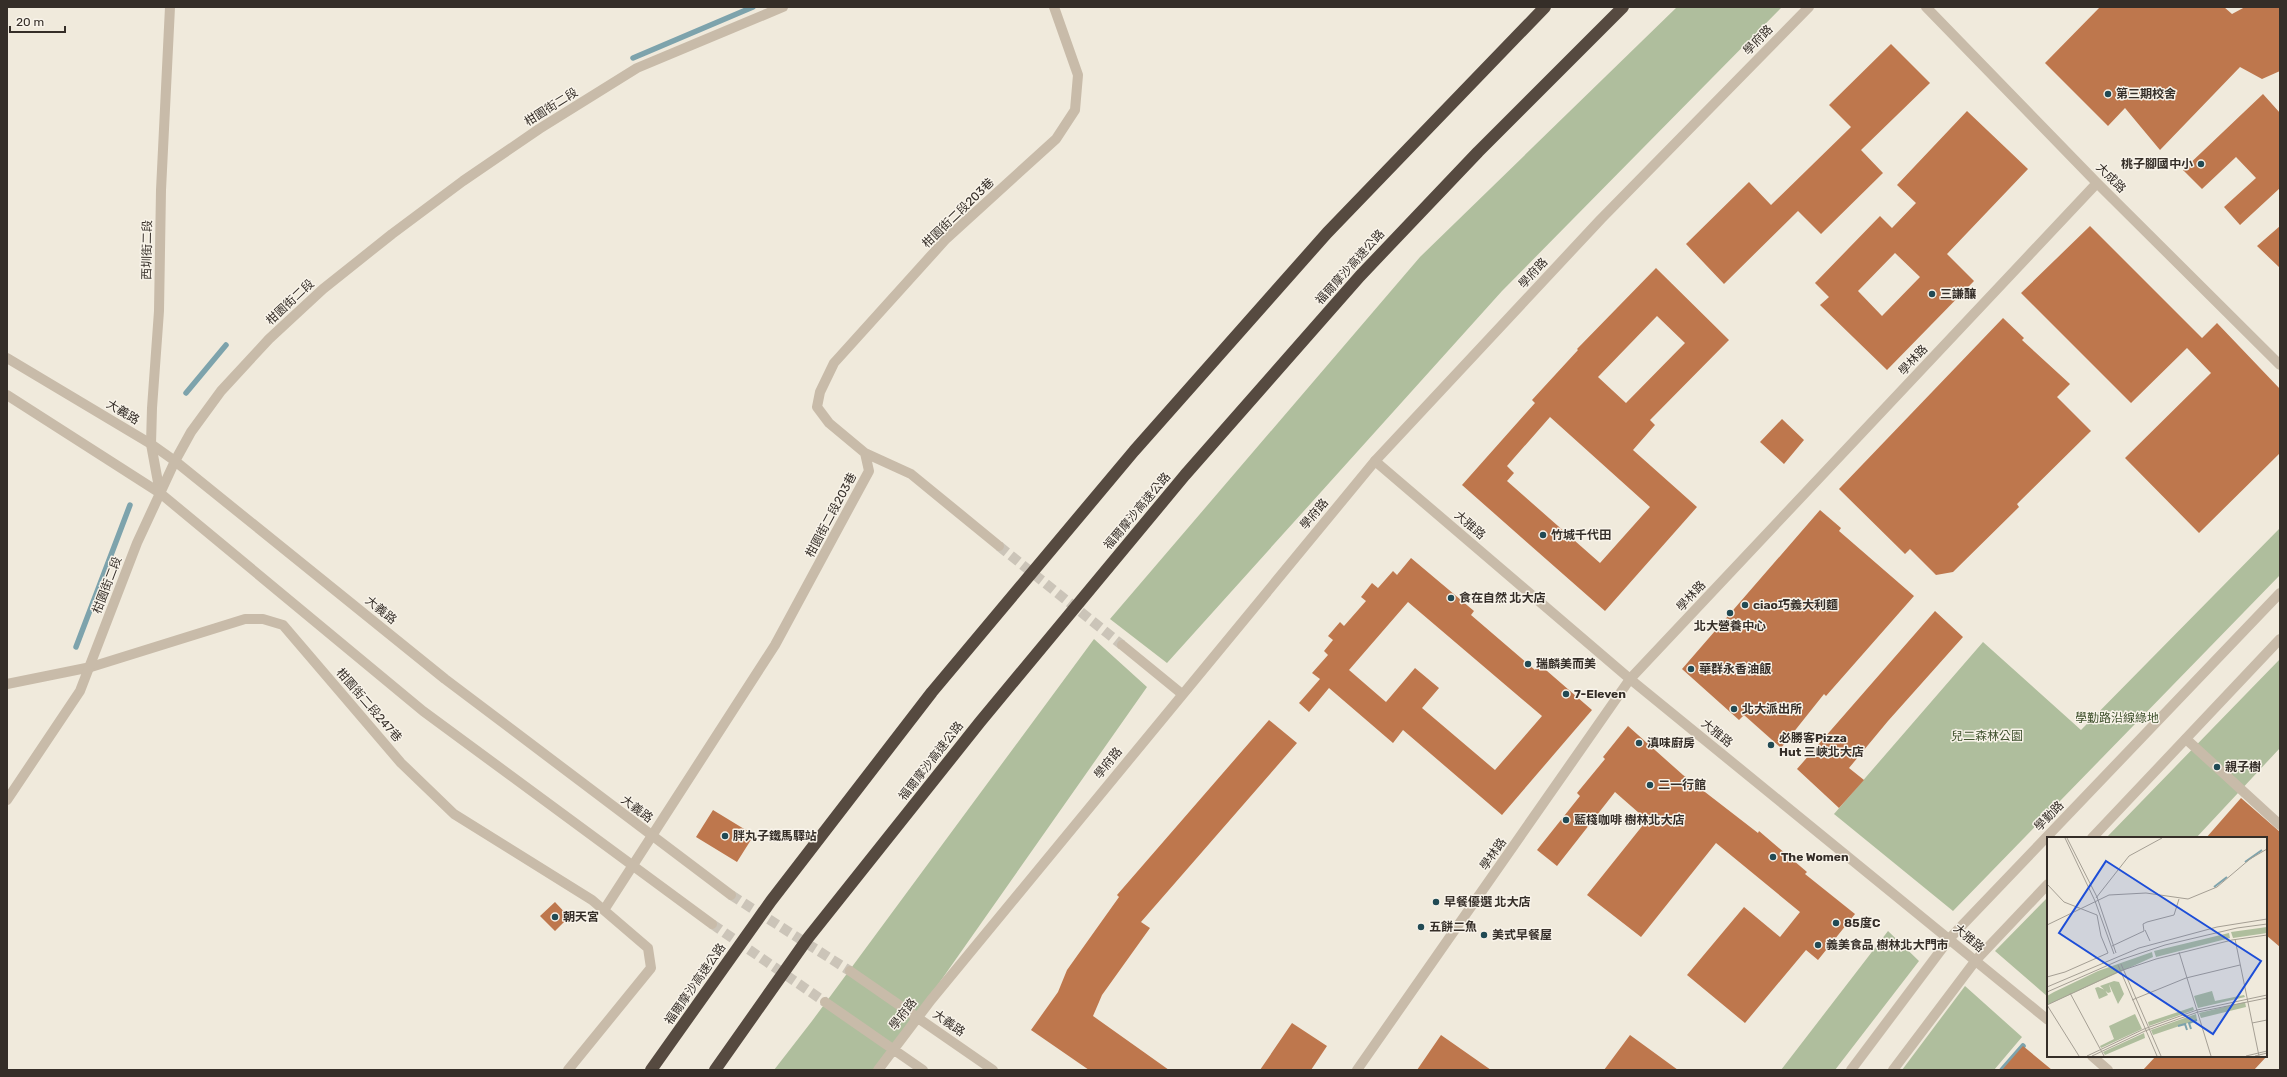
<svg xmlns="http://www.w3.org/2000/svg" width="2287" height="1077" viewBox="0 0 2287 1077" font-family="Rubik,'Noto Sans TC',sans-serif">
  <style>
    .green { fill: #afbe9d }
    .lines { fill: none; stroke-linecap: round; stroke-linejoin: round }
    .stream { stroke: #7da3ac; stroke-width: 5.5 }
    .building { fill: #be774d; fill-rule: evenodd }
    .minor-tunnel { stroke: #cbc4b8; stroke-width: 10; stroke-dasharray: 10 5; stroke-linecap: butt }
    .tertiary-tunnel { stroke: #cbc4b8; stroke-width: 10; stroke-dasharray: 10 5; stroke-linecap: butt }
    .pedestrian { stroke: #c8bba9; stroke-width: 10 }
    .minor { stroke: #c8bba9; stroke-width: 10 }
    .tertiary { stroke: #c8bba9; stroke-width: 10 }
    .motorway { stroke: #564a40; stroke-width: 12 }
    .poi-dot { fill: #214a54; stroke: #f8f3e9; stroke-width: 1.5 }
    .labels { text-anchor: middle; stroke-width: 3; stroke-linejoin: round; paint-order: stroke }
    .street-label { font-size: 12px; fill: #352e28; stroke: #f8f3e9 }
    .poi-label { font-size: 12px; font-weight: bold; fill: #352e28; stroke: #f8f3e9; text-anchor: start }
    .park-label { font-size: 12px; fill: #40522e; stroke: #f8f3e9 }
    .inset-river { fill: none; stroke: #7da3ac; stroke-width: 2 }
    .inset-road { fill: none; stroke: #a59f94; stroke-width: 1 }
    .view { fill: #1d4ed8; fill-opacity: 0.15; stroke: #1d4ed8; stroke-width: 2 }
    .inset-edge { fill: none; stroke: #352e28; stroke-width: 2 }
  </style>
  <rect width="100%" height="100%" fill="#f0eadc"/>
  <path class="green" d="M1677,7H1782L1502,291L1167,663L1110,619L1420,257Z
    M2280,528V575L1953,911L1834,814L1983,642L2081,730Z
    M1094,639L1147,687L878,1070H774L812,1021Z
    M2280,659V748L2196,838H2106Z
    M2048,897V997L1995,951Z
    M1888,931L1919,961L1835,1070H1781Z
    M1965,986L2022,1037L1994,1070H1902Z"/>
  <g class="lines">
    <path class="stream" d="M633,58L753,7
      M186,393L226,345
      M76,647L130,505
      M2002,1070L2023,1046"/>
  </g>
  <path class="building" d="M2100,7H2224L2232,14L2245,7H2280V71L2262,79L2240,67L2160,150L2125,108L2108,126L2045,63Z
    M1891,44L1930,83L1861,150L1883,173L1821,234L1798,211L1724,284L1686,244L1749,182L1771,205L1851,127L1829,105Z
    M2263,94L2280,113V188L2240,225L2224,207L2256,178L2236,157L2202,189L2183,170Z
    M1967,111L2028,169L1947,254L1974,281L1887,370L1820,305L1829,297L1815,283L1880,216L1892,228L1916,203L1897,185ZM1895,253L1920,277L1882,316L1858,291Z
    M2090,226L2202,338L2217,323L2280,389V453L2199,533L2125,458L2211,373L2187,348L2131,403L2021,293Z
    M2280,226V268L2257,246Z
    M1656,268L1729,340L1650,420L1655,425L1633,450L1697,507L1605,611L1462,485L1535,403L1532,400L1578,350L1577,349ZM1657,316L1685,343L1626,403L1598,377ZM1550,417L1650,507L1600,563L1507,481L1514,473L1507,466Z
    M2003,318L2024,338L2022,340L2070,384L2057,397L2091,431L2017,504L2019,507L1953,572L1936,575L1910,549L1905,554L1839,489Z
    M1782,419L1804,440L1784,464L1760,442Z
    M1820,510L1841,528L1839,531L1914,596L1826,696L1824,694L1781,748L1744,715L1739,720L1682,669Z
    M1411,558L1474,611L1471,615L1535,670L1539,664L1592,710L1502,815L1403,730L1393,743L1329,688L1309,712L1299,703L1320,679L1312,673L1328,655L1324,651L1333,640L1328,636L1340,622L1344,626L1366,601L1361,597L1372,583L1378,588L1393,571L1397,575ZM1408,602L1542,716L1495,770L1422,708L1439,688L1415,668L1386,702L1349,670Z
    M1935,611L1963,637L1888,721L1849,768L1864,780L1839,808L1797,769Z
    M1269,720L1297,743L1141,922L1150,928L1102,995L1093,1016L1169,1070H1089L1031,1030L1058,992L1067,970L1119,897L1117,895Z
    M1628,726L1683,775L1758,833L1759,831L1807,872L1805,874L1855,914L1818,960L1806,950L1745,1023L1687,975L1744,907L1780,937L1800,912L1716,843L1641,937L1587,895L1647,820L1615,792L1557,866L1537,850L1580,796L1577,793L1605,759L1603,757Z
    M2241,798L2280,832V947L2266,935V838H2206Z
    M713,810L754,835L737,862L696,837Z
    M555,902L569,917L555,931L540,916Z
    M1292,1023L1327,1046L1311,1070H1260Z
    M1441,1035L1491,1070H1417Z
    M1630,1035L1678,1070H1604Z
    M2023,1046L2052,1070H2002Z
    M2156,1056H2267L2254,1070H2143Z"/>
  <g class="lines">
    <path class="minor-tunnel" d="M999,546L1122,645"/>
    <path class="tertiary-tunnel" d="M731,895L850,971
      M712,924L825,1002"/>
    <path class="pedestrian" d="M2186,739L2280,825"/>
    <path class="minor" d="M1926,7L2097,183L2280,365
      M865,453L911,474L999,546
      M1375,461L1630,679L2048,1020
      M160,493L151,444L152,408L159,311L161,190L170,7
      M1122,645L1182,694
      M7,684L91,667L245,619H263L283,625L401,763L454,814L592,900L648,948L651,968L568,1070
      M604,910L775,645L869,471L865,453L829,423L817,407L820,392L834,363L946,239L1056,139L1075,110L1078,75L1054,7
      M2092,1056L2108,1070
      M1357,1070L1630,679L2097,183"/>
    <path class="tertiary" d="M7,358L151,444L175,461L445,679L731,895
      M7,395L160,493L423,711L712,924
      M7,800L80,691L137,543L175,461L191,432L221,391L269,339L323,289L392,234L463,181L539,129L637,68L783,7
      M2092,838L2280,639
      M850,971L993,1070
      M825,1002L923,1070
      M878,1070L931,1000L1375,461L1601,219L1809,7
      M1851,1070L1950,938L2280,593
      M1893,1070L1976,960L2048,884"/>
    <path class="motorway" d="M651,1070L771,901L932,692L1134,451L1327,233L1545,7
      M715,1070L808,938L980,722L1185,475L1360,276L1478,152L1623,7"/>
  </g>
  <g class="poi-dot">
    <circle cx="2108" cy="94" r="4"/>
    <circle cx="2201" cy="164" r="4"/>
    <circle cx="1932" cy="294" r="4"/>
    <circle cx="1543" cy="535" r="4"/>
    <circle cx="1451" cy="598" r="4"/>
    <circle cx="1745" cy="605" r="4"/>
    <circle cx="1730" cy="613" r="4"/>
    <circle cx="1528" cy="664" r="4"/>
    <circle cx="1691" cy="669" r="4"/>
    <circle cx="1566" cy="694" r="4"/>
    <circle cx="1734" cy="709" r="4"/>
    <circle cx="1639" cy="743" r="4"/>
    <circle cx="1771" cy="745" r="4"/>
    <circle cx="2217" cy="767" r="4"/>
    <circle cx="1650" cy="785" r="4"/>
    <circle cx="1566" cy="820" r="4"/>
    <circle cx="725" cy="836" r="4"/>
    <circle cx="1773" cy="857" r="4"/>
    <circle cx="1436" cy="902" r="4"/>
    <circle cx="555" cy="917" r="4"/>
    <circle cx="1836" cy="923" r="4"/>
    <circle cx="1421" cy="927" r="4"/>
    <circle cx="1484" cy="935" r="4"/>
    <circle cx="1818" cy="945" r="4"/>
  </g>
  <g class="labels">
    <g class="street-label">
      <text transform="translate(1758 40) rotate(-46)" y="4">學府路</text>
      <text transform="translate(551 107) rotate(-32)" y="4">柑園街二段</text>
      <text transform="translate(2111 178) rotate(45)" y="4">大成路</text>
      <text transform="translate(958 213) rotate(-44)" y="4">柑園街二段203巷</text>
      <text transform="translate(147 250) rotate(-89)" y="4">西圳街二段</text>
      <text transform="translate(1350 267) rotate(-48)" y="4">福爾摩沙高速公路</text>
      <text transform="translate(1533 273) rotate(-47)" y="4">學府路</text>
      <text transform="translate(290 302) rotate(-43)" y="4">柑園街二段</text>
      <text transform="translate(1913 360) rotate(-47)" y="4">學林路</text>
      <text transform="translate(123 412) rotate(31)" y="4">大義路</text>
      <text transform="translate(1137 511) rotate(-50)" y="4">福爾摩沙高速公路</text>
      <text transform="translate(1314 514) rotate(-50)" y="4">學府路</text>
      <text transform="translate(831 515) rotate(-62)" y="4">柑園街二段203巷</text>
      <text transform="translate(1470 525) rotate(41)" y="4">大雅路</text>
      <text transform="translate(107 585) rotate(-69)" y="4">柑園街二段</text>
      <text transform="translate(1691 596) rotate(-47)" y="4">學林路</text>
      <text transform="translate(381 610) rotate(39)" y="4">大義路</text>
      <text transform="translate(369 705) rotate(49)" y="4">柑園街二段247巷</text>
      <text transform="translate(1717 733) rotate(39)" y="4">大雅路</text>
      <text transform="translate(931 761) rotate(-52)" y="4">福爾摩沙高速公路</text>
      <text transform="translate(1108 763) rotate(-51)" y="4">學府路</text>
      <text transform="translate(637 809) rotate(37)" y="4">大義路</text>
      <text transform="translate(2049 816) rotate(-46)" y="4">學勤路</text>
      <text transform="translate(1493 854) rotate(-55)" y="4">學林路</text>
      <text transform="translate(1969 938) rotate(40)" y="4">大雅路</text>
      <text transform="translate(695 984) rotate(-55)" y="4">福爾摩沙高速公路</text>
      <text transform="translate(903 1014) rotate(-52)" y="4">學府路</text>
      <text transform="translate(949 1023) rotate(35)" y="4">大義路</text>
    </g>
    <g class="poi-label">
      <text x="2116" y="98">第三期校舍</text>
      <text x="2193" y="168" text-anchor="end">桃子腳國中小</text>
      <text x="1940" y="298">三謙釀</text>
      <text x="1551" y="539">竹城千代田</text>
      <text x="1459" y="602">食在自然 北大店</text>
      <text x="1753" y="609">ciao巧義大利麵</text>
      <text x="1730" y="630" text-anchor="middle">北大營養中心</text>
      <text x="1536" y="668">瑞麟美而美</text>
      <text x="1699" y="673">華群永香油飯</text>
      <text x="1574" y="698">7-Eleven</text>
      <text x="1742" y="713">北大派出所</text>
      <text x="1779" y="742">必勝客Pizza<tspan x="1779" dy="14">Hut 三峽北大店</tspan></text>
      <text x="1647" y="747">滇味廚房</text>
      <text x="2225" y="771">親子樹</text>
      <text x="1658" y="789">二一行館</text>
      <text x="1574" y="824">藍棧咖啡 樹林北大店</text>
      <text x="733" y="840">胖丸子鐵馬驛站</text>
      <text x="1781" y="861">The Women</text>
      <text x="1444" y="906">早餐優選 北大店</text>
      <text x="563" y="921">朝天宮</text>
      <text x="1844" y="927">85度C</text>
      <text x="1429" y="931">五餅二魚</text>
      <text x="1492" y="939">美式早餐屋</text>
      <text x="1826" y="949">義美食品 樹林北大門市</text>
    </g>
    <g class="park-label">
      <text x="2117" y="722">學勤路沿線綠地</text>
      <text x="1987" y="740">兒二森林公園</text>
    </g>
  </g>
  <g transform="translate(2047 837)">
    <rect width="220" height="220" fill="#f0eadc"/>
    <path d="M220,90V96L186,101L184,95ZM182,96L183,101L109,120L107,114ZM105,115L106,120L0,168V159L7,155L51,134ZM67,144L72,145L77,157L71,167L62,147L64,155L61,156L53,149ZM51,150L58,153L61,158L52,162L48,151ZM165,154L168,164L197,158L198,160L151,171L147,159ZM198,165L199,170L154,181L152,176ZM146,170L147,173L102,189L101,185ZM88,177L95,192L54,211L53,209L67,202L62,189ZM149,177L150,183L106,198L104,193ZM97,196L98,201L58,218L56,215Z" fill="#afbe9d"/>
    <path class="inset-river" d="M198,25L215,13M167,50L180,40M131,189L138,187L140,193M144,192L142,186L150,183"/>
    <path class="inset-road" d="M18,1L48,64L67,117M20,1L50,60L69,116M0,47L17,65L50,78L54,99L61,116L18,135L0,140M49,61L82,19L115,1M0,88L62,58L99,56L141,62L170,50L203,22L220,12M98,93L103,104M188,102L212,219M65,109L97,94L96,87L100,85L127,78L132,62M132,115L164,219M74,127L114,219M71,128L110,219M0,150L92,111L170,90L220,82M0,155L73,123L118,108L190,91L220,87M23,156L57,219M85,163L139,141L193,128M0,168L73,134L109,122L185,103L220,98M0,168L32,219M205,186L220,183M40,219L97,192L150,173L220,158M45,219L98,194L151,175L220,161M199,219L220,214M208,219L220,216"/>
    <path class="view" d="M59,24L214,124L166,197L12,96Z"/>
    <rect width="220" height="220" class="inset-edge"/>
  </g>
  <rect width="2287" height="1077" fill="none" stroke="#352e28" stroke-width="16"/>
  <path d="M10 26v6h55v-6" fill="none" stroke="#352e28" stroke-width="2"/>
  <text x="16" y="26" font-size="12" fill="#352e28" stroke="#f8f3e9" stroke-width="3" paint-order="stroke">20 m</text>
</svg>
